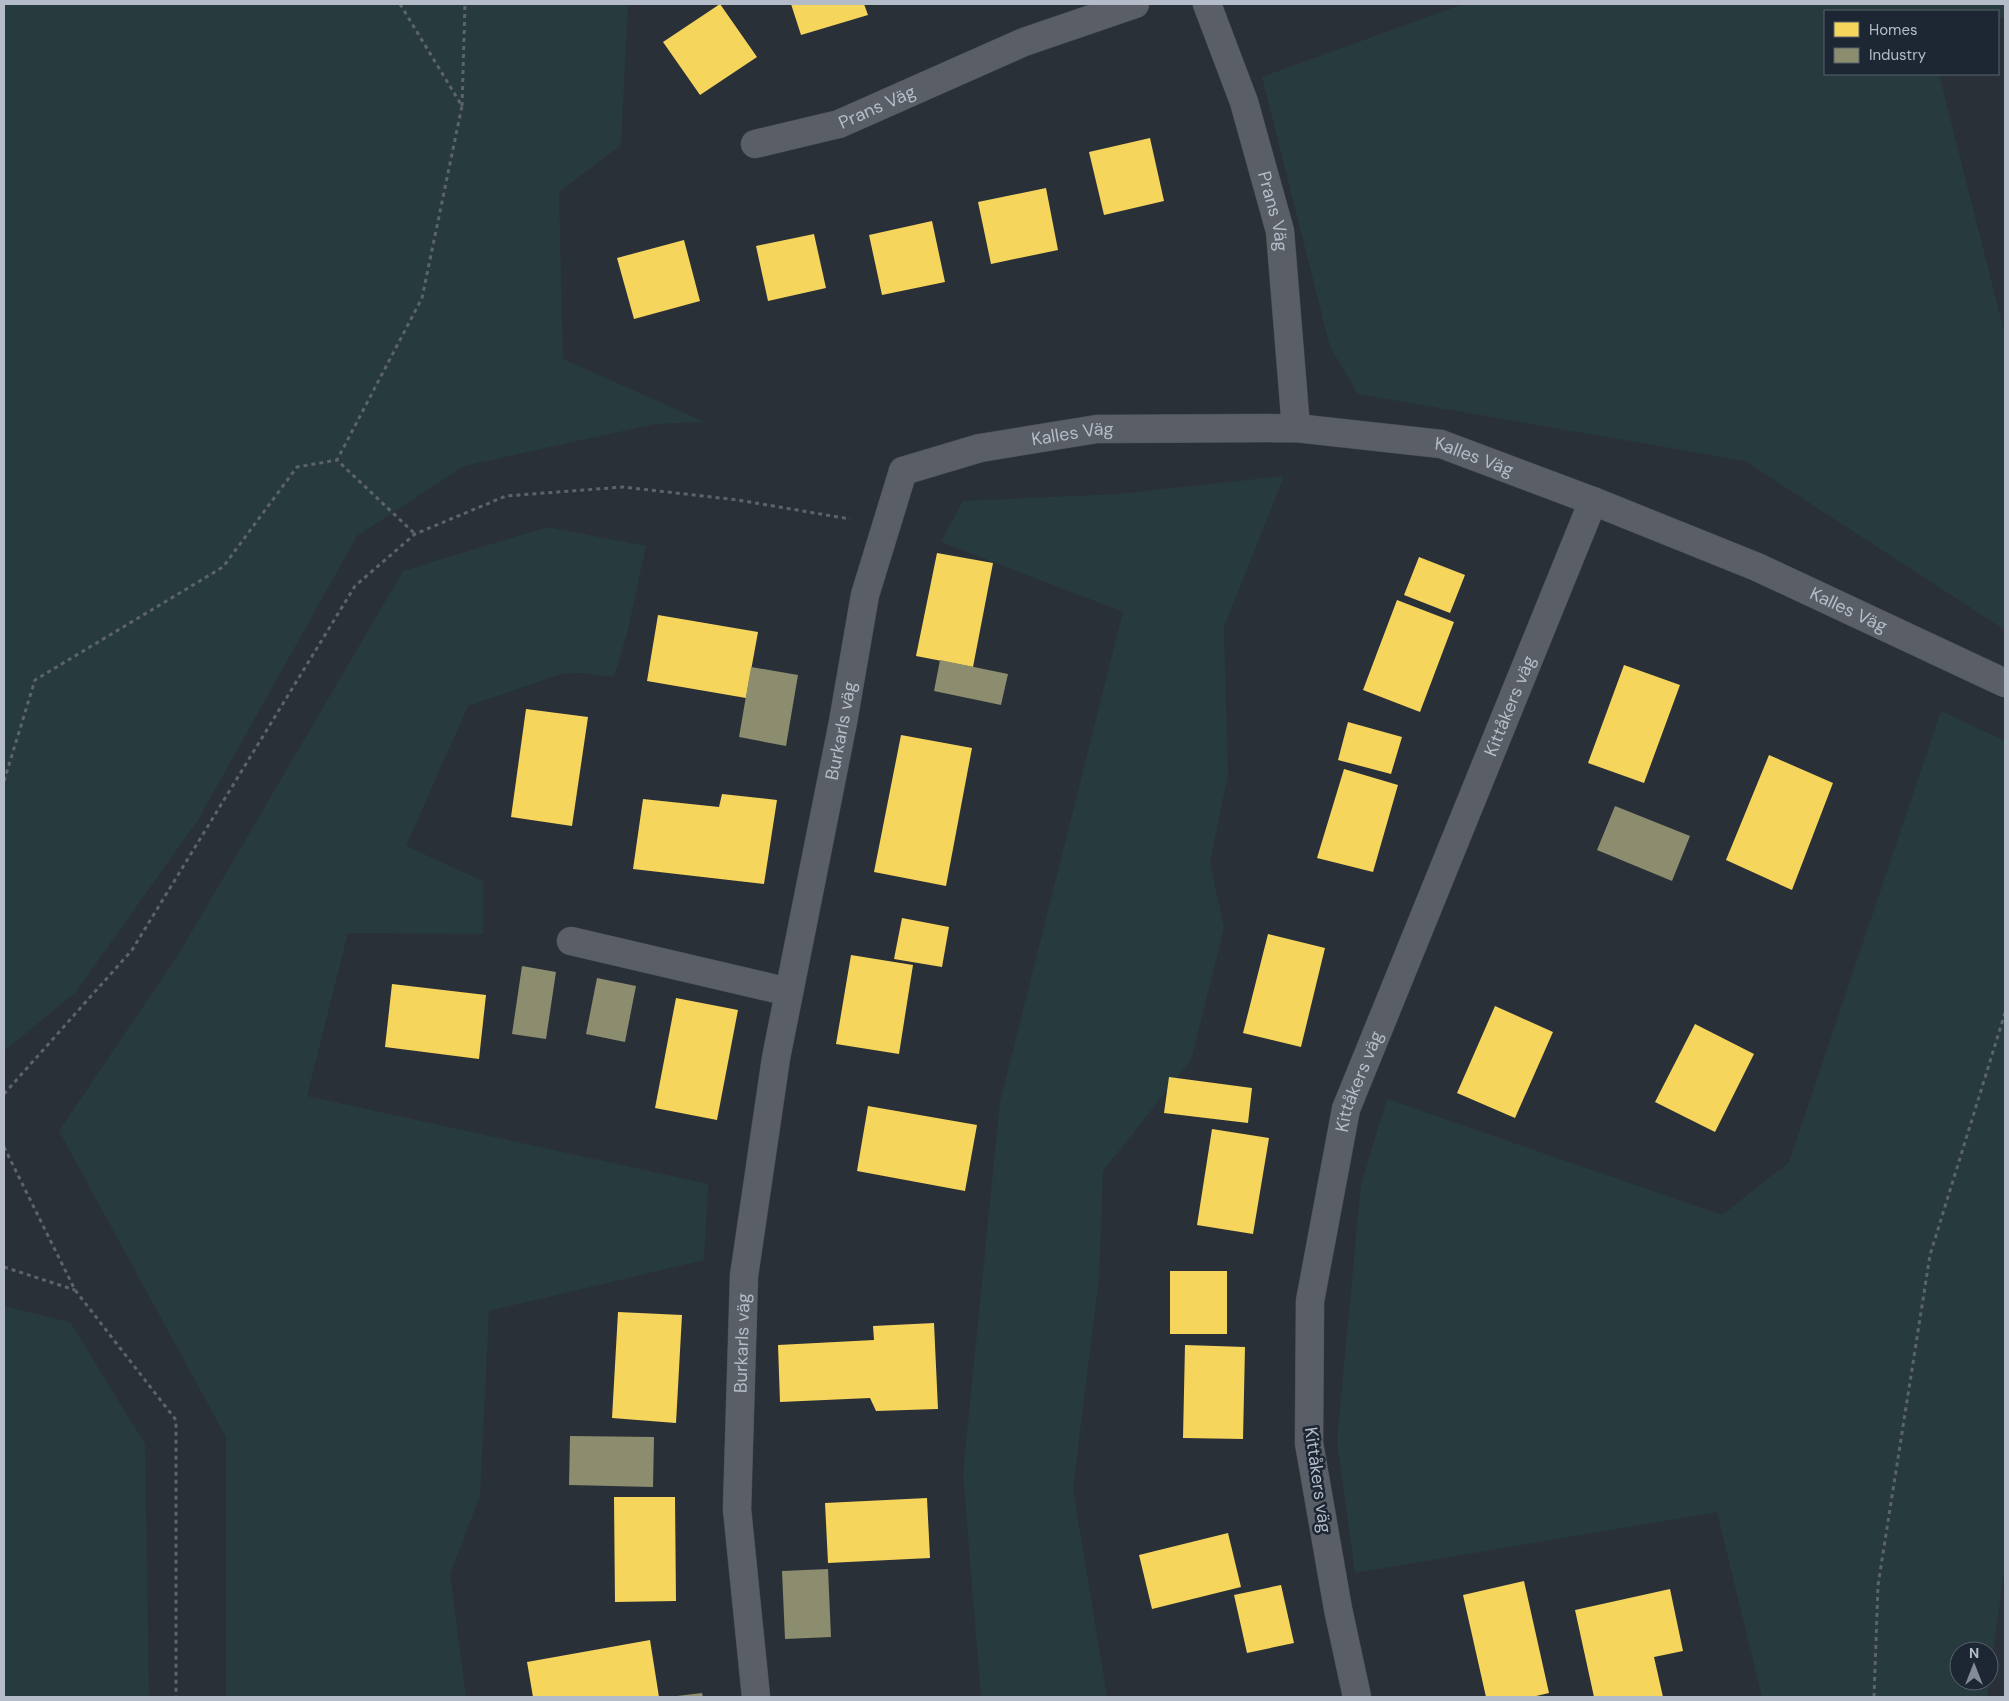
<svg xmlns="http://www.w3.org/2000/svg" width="2009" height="1701" viewBox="0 0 2009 1701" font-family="'DM Sans',sans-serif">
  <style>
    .green { fill: #273a3e; fill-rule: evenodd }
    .homes { fill: #f6d55c }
    .industry { fill: #8c8c6e }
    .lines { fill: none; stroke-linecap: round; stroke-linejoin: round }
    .minor-casing { stroke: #484c53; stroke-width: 29 }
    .tertiary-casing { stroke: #484c53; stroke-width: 29 }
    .path { stroke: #5d636a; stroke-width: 3; stroke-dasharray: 4 4; stroke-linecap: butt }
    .minor { stroke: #5a5e66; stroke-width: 28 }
    .tertiary { stroke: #5a5e66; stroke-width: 28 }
    .labels { text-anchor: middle; stroke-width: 5; stroke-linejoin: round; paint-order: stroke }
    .street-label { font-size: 18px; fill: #b4bcc9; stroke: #1d2633 }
  </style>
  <rect width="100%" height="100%" fill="#2a3038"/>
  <path class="green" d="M4,4H628L621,145L559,192L563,359L705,422L655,424L464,466L357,536L198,820L75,993L4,1051Z
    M1463,4H2005V17L1998,19V11H1825V74H1939L2005,335V630L1745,461L1358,394L1330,347L1262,77Z
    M1284,476L1224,627L1228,774L1210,862L1224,928L1191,1060L1103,1171L1099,1278L1073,1489L1107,1697H981L963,1473L1000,1102L1123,612L941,542L963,501L1118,494Z
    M547,527L646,546L627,634L614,677L579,673L561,674L468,706L406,846L483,881V934L348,933L307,1096L708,1184L704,1260L489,1311L480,1496L450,1574L466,1697H226V1437L59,1131L181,950L403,571Z
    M1941,711L2005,741V1564L1987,1697H1762L1717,1512L1355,1573L1337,1441L1361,1184L1387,1099L1722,1215L1789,1162ZM1959,1651H1989V1681H1959Z
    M4,1306L70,1322L145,1444L149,1697H4Z"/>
  <path class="homes" d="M720,4L757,57L700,95L663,42Z
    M791,4H864L868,15L801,35Z
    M1150,138L1164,201L1104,215L1089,152Z
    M1046,188L1058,250L991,264L978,202Z
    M932,221L945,282L882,295L869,235Z
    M814,234L826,288L768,301L756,246Z
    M684,240L700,301L634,319L617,258Z
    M937,553L993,563L973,667L916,656Z
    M1419,557L1465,575L1450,613L1404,595Z
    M1397,600L1454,622L1420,712L1363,690Z
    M658,615L758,632L746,698L647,681Z
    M1624,665L1680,685L1644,783L1588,763Z
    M526,709L588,717L572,826L511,817Z
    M1348,722L1402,737L1391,774L1338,760Z
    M901,735L972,748L946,886L874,872Z
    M1769,755L1833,783L1792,890L1726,860Z
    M1344,769L1398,785L1373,872L1317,858Z
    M722,794L777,800L764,884L633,869L643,799L719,807Z
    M902,918L949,927L942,967L894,959Z
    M1268,934L1325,948L1301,1047L1243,1033Z
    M851,955L913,965L899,1054L836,1044Z
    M392,984L486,995L479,1059L385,1047Z
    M676,998L738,1010L717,1120L655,1108Z
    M1495,1006L1553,1032L1515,1118L1457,1093Z
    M1695,1024L1754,1054L1715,1132L1655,1102Z
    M1169,1077L1252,1088L1248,1123L1164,1113Z
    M868,1106L977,1125L965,1191L857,1171Z
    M1212,1129L1269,1138L1253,1234L1197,1225Z
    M1170,1271H1227V1334H1170Z
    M618,1312L682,1315L676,1423L612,1418Z
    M934,1323L938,1409L876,1411L870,1398L780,1402L778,1345L874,1340L873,1326Z
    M1185,1345L1245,1347L1243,1439L1183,1438Z
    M614,1497H675L676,1601L615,1602Z
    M927,1498L930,1558L828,1563L825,1503Z
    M1228,1533L1241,1587L1152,1609L1139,1555Z
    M1524,1581L1549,1693L1532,1697H1486L1463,1595Z
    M1281,1585L1294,1643L1247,1653L1234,1595Z
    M1670,1589L1683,1651L1654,1657L1663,1697H1594L1575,1610Z
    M650,1640L659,1697H533L527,1662Z"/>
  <path class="industry" d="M940,660L1008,674L1001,705L934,691Z
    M751,667L798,675L786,746L739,737Z
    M1615,806L1690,836L1672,881L1597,850Z
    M522,966L556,972L546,1039L512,1034Z
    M597,978L636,986L625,1042L586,1034Z
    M570,1436L654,1437L653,1487L569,1485Z
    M828,1569L831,1637L785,1639L782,1571Z
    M702,1693L703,1697H677V1696Z"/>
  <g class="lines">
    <g class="minor-casing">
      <g id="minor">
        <path id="s1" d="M1207,4L1244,102L1280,231L1296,428"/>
        <path id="s2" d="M755,144L839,124L1024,42L1135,4"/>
        <path d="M571,941L789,992"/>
        <path id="s3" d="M756,1697L737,1509L744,1276L776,1058L843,722L865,595L903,471"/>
        <path id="s4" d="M1357,1697L1338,1609L1309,1443L1310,1301L1346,1109L1593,501"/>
      </g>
    </g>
    <g class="tertiary-casing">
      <g id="tertiary">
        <path id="s5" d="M903,471L980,448L1097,429L1296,428L1441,444L1593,501L1757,567L2005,683"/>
      </g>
    </g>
    <path class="path" d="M400,4L462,106L422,298L337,460L415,534
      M462,106L465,4
      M4,781L35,680L223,567L297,467L337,460
      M4,1094L132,950L355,586L415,534L506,496L623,487L738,500L850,519
      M4,1147L75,1290L176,1420V1697
      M4,1267L75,1290
      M1874,1697L1878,1585L1930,1255L2005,1013"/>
    <use href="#minor" class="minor"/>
    <use href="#tertiary" class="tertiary"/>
  </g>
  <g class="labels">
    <g class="street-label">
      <text dy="6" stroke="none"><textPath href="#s2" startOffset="128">Prans Väg</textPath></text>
      <text dy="6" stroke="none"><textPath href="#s1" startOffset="218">Prans Väg</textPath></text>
      <text dy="6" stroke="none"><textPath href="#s5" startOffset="174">Kalles Väg</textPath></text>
      <text dy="6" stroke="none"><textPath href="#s5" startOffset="579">Kalles Väg</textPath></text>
      <text dy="6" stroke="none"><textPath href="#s5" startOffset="984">Kalles Väg</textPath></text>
      <text dy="6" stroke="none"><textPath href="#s4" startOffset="1031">Kittåkers väg</textPath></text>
      <text dy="6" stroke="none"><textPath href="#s3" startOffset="976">Burkarls väg</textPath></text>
      <text dy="6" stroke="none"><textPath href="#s4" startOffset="626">Kittåkers väg</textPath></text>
      <text dy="6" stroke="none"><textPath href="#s3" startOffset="355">Burkarls väg</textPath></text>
      <text transform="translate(1318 1480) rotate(82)" y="6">Kittåkers väg</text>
    </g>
  </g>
  <rect width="2009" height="1701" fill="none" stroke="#b4bcc9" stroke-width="10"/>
  <rect x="1824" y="10" width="175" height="65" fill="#1d2633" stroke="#59626f"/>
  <rect x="1834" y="22" width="25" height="15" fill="#f6d55c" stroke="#59626f"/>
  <text x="1869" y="35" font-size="15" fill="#b4bcc9">Homes</text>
  <rect x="1834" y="48" width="25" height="15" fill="#8c8c6e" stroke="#59626f"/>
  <text x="1869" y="60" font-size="15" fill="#b4bcc9">Industry</text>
  <g transform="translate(1974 1666)"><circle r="24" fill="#1d2633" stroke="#59626f"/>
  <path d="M0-4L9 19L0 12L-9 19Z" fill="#848b96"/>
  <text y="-8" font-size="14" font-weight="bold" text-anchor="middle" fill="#b4bcc9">N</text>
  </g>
</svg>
